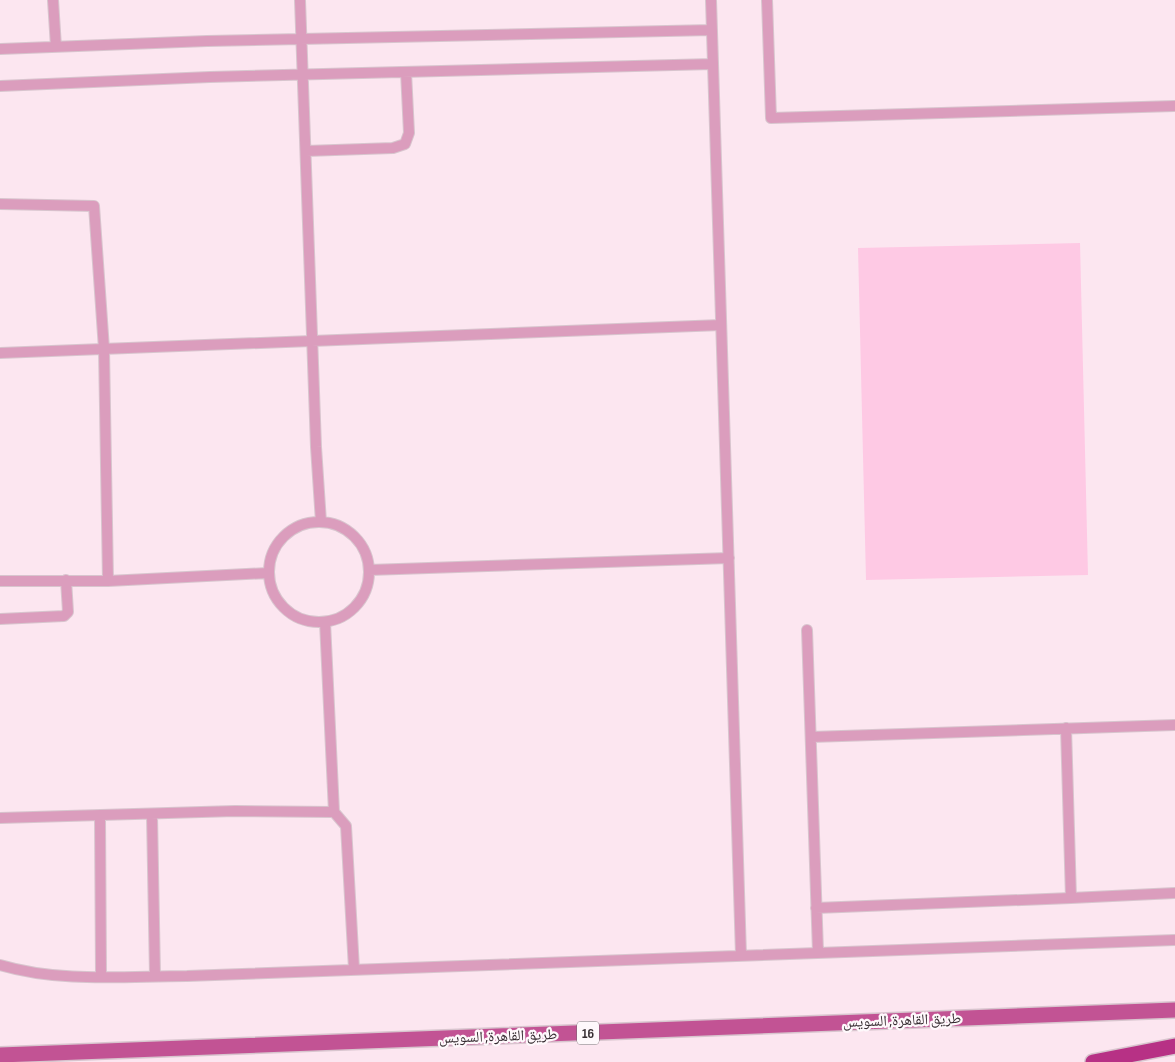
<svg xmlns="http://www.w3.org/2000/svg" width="1175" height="1062" viewBox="0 0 1175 1062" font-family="'Sofia Sans Condensed','Noto Naskh Arabic',sans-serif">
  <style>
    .grass { fill: #fec9e4 }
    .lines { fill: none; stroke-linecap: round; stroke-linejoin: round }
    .lane-casing { stroke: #d8c5ce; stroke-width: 12 }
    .primary-casing { stroke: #d8c5ce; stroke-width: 18 }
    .highway-casing { stroke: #d8c5ce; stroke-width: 18 }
    .lane { stroke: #db9dbd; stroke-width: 10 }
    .primary { stroke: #c25394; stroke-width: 15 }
    .highway { stroke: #b73185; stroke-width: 15 }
    .labels { text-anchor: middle; stroke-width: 4.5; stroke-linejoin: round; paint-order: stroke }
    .shield { fill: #fef8fb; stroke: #72696e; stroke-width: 1 }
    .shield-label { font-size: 14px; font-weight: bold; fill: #362c31 }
    .street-label { font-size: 15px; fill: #362c31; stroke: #fef8fb }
  </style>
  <rect width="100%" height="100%" fill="#fce6f0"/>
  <path class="grass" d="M1080,243L1088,575L866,580L858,248Z"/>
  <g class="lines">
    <g class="lane-casing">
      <path id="lane" d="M53,0L56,47
        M300,0L316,447L321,522
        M711,0L741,955
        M767,0L771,118L1175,106
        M0,49L207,41L712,30
        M0,86L210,77L713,64
        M306,151L393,148L405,144L409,133L406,72
        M0,204L94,206L104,349L108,581
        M0,353L721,325
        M269 572a50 50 0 1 1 100 0a50 50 0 1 1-100 0Z
        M369,570L729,558
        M0,581H108L268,573
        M0,619L64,616L68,612L66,580
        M325,622L334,812L346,826L354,969
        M807,630L818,952
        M811,737L1175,725
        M152,815L155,976
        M100,816L101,976
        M0,818L235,811L334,812
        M1071,898L1175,893
        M816,908L1071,898L1066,728
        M0,965C60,983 126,976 187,976L1175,940"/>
    </g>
    <g class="primary-casing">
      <path id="primary" d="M0,1055L1175,1010"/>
    </g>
    <g class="highway-casing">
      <path id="highway" d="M1093,1062L1175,1046"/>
    </g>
    <use href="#lane" class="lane"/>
    <use href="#primary" class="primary"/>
    <use href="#highway" class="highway"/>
  </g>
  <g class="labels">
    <rect class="shield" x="577" y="1021.5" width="22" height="23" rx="4"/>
    <g class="shield-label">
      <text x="588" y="1038">16</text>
    </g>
    <g class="street-label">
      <text transform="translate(902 1020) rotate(-2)" y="5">طريق القاهرة, السويس</text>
      <text transform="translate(498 1036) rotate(-2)" y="5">طريق القاهرة, السويس</text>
    </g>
  </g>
</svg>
